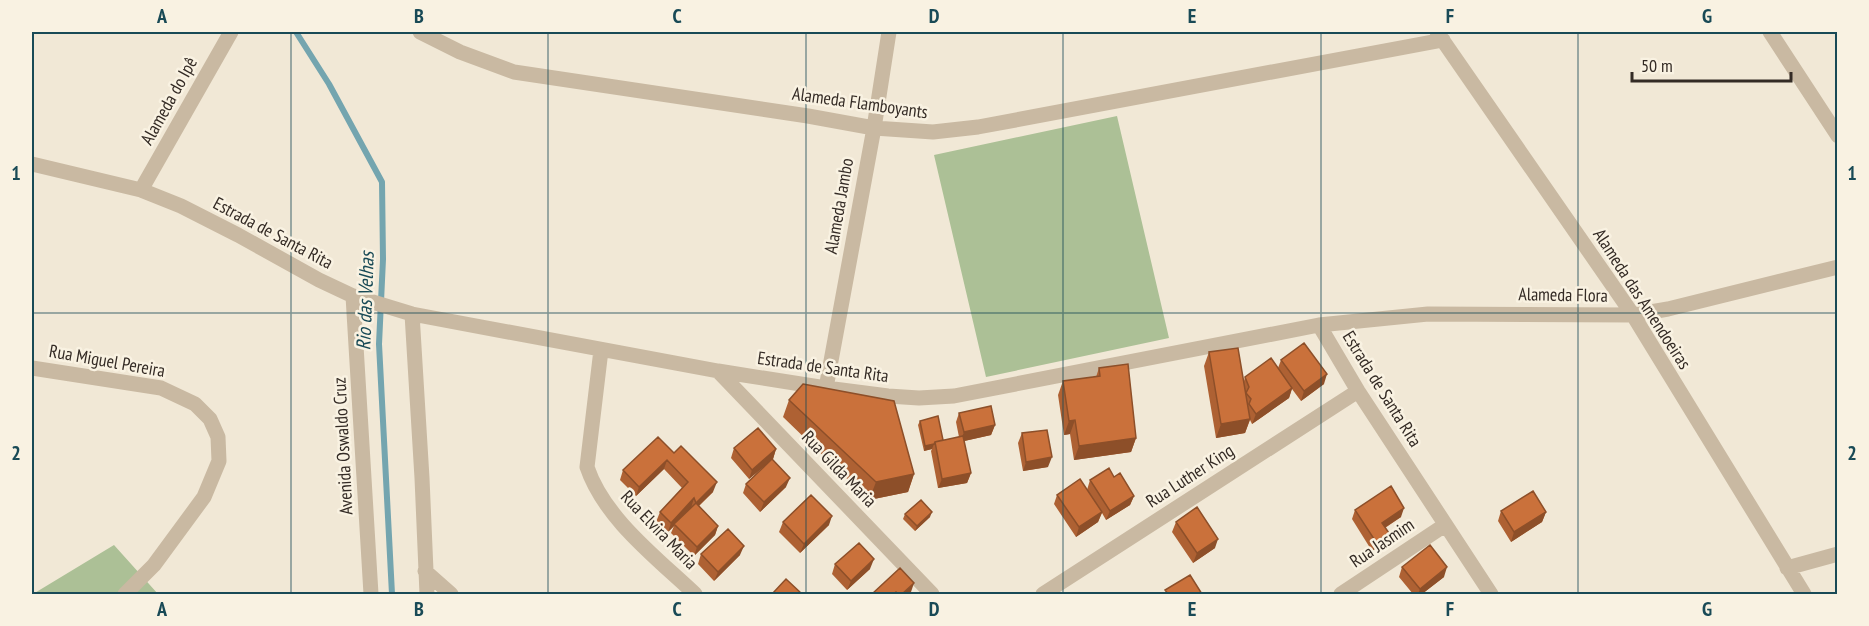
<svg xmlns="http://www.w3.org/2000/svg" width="1869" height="626" viewBox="0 0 1869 626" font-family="'PT Sans Narrow',sans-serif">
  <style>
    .green { fill: #acc096 }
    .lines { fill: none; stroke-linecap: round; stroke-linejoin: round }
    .stream { stroke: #74a5af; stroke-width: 6 }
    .minor { stroke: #c9b9a2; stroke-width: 15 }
    .wall { fill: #ae6133 }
    .shaded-wall { fill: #8d4f29 }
    .building { fill: #ca713b; stroke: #8d4f29; stroke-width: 1.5 }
    .grid { fill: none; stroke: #194a56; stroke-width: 1.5; stroke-opacity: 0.55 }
    .labels { text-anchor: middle; stroke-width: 5; stroke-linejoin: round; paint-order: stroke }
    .street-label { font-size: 18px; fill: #342b25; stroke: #f9f2e2 }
    .water-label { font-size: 20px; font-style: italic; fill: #194a56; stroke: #f9f2e2 }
    .neatline { fill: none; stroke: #194a56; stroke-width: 2 }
    .grid-label { font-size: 20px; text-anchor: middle; font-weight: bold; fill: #194a56 }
  </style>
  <rect width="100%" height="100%" fill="#f1e8d6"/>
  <path class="green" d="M1117,116L1169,338L986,377L934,155Z
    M114,545L158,594H33Z"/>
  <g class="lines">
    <path class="stream" d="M296,32L329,84L382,182L383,259L379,344L392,594"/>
    <path class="minor" d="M420,32L460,52L514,72L808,116L874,128L933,132L978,127L1443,40
      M1437,32L1633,315L1804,594
      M1770,32L1838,136
      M32,164L141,190L181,206L238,235L319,280L353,296L412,314L718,371L826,388L888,396L919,398L954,396L1319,325L1428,314L1633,315L1668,309L1838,267
      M141,190L231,32
      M353,296L371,594
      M412,314L422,478L427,594
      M1319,325L1358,391L1491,594
      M601,350L587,467C604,518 657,558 695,594
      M32,368L161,388L195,404L210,419L218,437L219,461L204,497L154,565L125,594
      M718,371L932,594
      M826,388L874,128L889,32
      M1787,568L1838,554
      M425,571L451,594
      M1043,594L1358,391
      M1341,594L1445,525"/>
  </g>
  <path class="wall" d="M1209,352L1244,381L1245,377L1278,368L1281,360L1324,384L1301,401L1292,389L1289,398L1252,424L1250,420L1245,433L1216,438L1204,366Z
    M1099,368L1136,438L1131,452L1074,460L1070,434L1064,435L1058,395L1063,381L1096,377Z
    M789,400L914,474L908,492L869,500L783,417Z
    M959,413L995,425L991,435L964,441L971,473L967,483L938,488L931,451L932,449L924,451L918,425L920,421L943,440L959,437L956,422Z
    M1022,433L1048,467L1023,471L1018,443Z
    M734,448L776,449L773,459L749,479L731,458Z
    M674,453L713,492L699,506L718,526L715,535L694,556L671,533L674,526L668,532L656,522L660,512L682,488L664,469L636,496L620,480L623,470Z
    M1114,477L1134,496L1130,505L1106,520L1102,513L1098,522L1076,537L1054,504L1057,495L1087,490L1090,480Z
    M746,484L786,487L760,512L743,493Z
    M1355,510L1401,517L1385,528V542L1372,551L1352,519Z
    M1501,511L1546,512L1542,522L1511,542L1498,521Z
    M905,514L930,517L915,531L903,519Z
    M783,522L829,525L800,553L779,532Z
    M1176,522L1215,548L1193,563L1172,532Z
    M701,554L740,555L714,581L698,564Z
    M835,564L870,569L847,590L832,574Z
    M1402,567L1444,577L1422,594H1413L1399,577Z"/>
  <path class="shaded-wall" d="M1327,374L1324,384L1301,401L1304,391Z
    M1292,388L1289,398L1252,424L1256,414Z
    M1250,419L1245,433L1216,438L1221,424Z
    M1075,420L1070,434L1064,435L1069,421Z
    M995,425L991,435L960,442L964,432Z
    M1136,438L1131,452L1074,460L1079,446Z
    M934,444L932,449L924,451L925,446Z
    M776,449L773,459L749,479L752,470Z
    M1052,457L1048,467L1023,471L1026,462Z
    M667,460L664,469L636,496L639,487Z
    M971,473L967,483L938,488L942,479Z
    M914,474L908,492L869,500L876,482Z
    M790,478L786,487L760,512L764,502Z
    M717,482L713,492L692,512L696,503Z
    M1134,496L1130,505L1106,520L1110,511Z
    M694,498L691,508L674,524V526L668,532L671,523Z
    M1404,508L1401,517L1378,532L1382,523Z
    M932,512L930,517L915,531L917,526Z
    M1102,512L1098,522L1076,537L1079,527Z
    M1546,512L1542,522L1511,542L1514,532Z
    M832,516L829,525L800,553L804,544Z
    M718,526L715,535L694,556L697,547Z
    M1389,533L1385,542L1372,551L1376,542Z
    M1218,539L1215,548L1193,563L1197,553Z
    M744,546L740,555L714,581L718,572Z
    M874,559L870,569L847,590L851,581Z
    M1447,567L1444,577L1422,594H1418L1420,589Z
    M914,583L911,592L908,594H902Z"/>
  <path class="building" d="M1304,343L1327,374L1304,391L1281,360Z
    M1238,348L1250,419L1221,424L1209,352Z
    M1271,358L1292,388L1256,414L1249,404L1251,399L1246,393L1249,387L1245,377Z
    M1128,364L1136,438L1079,446L1075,420L1069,421L1063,381L1100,376L1099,368Z
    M803,384L894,401L914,474L876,482L789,400Z
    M991,406L995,425L964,432L959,413Z
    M938,416L943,440L935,442L934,444L925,446L920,421Z
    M758,428L776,449L752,470L734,448Z
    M1047,430L1052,457L1026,462L1022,433Z
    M963,436L971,473L942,479L935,442Z
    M658,437L674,453L681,446L717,482L696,503L694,498L671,523L660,512L688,482L667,460L639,487L623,470Z
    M772,459L790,478L764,502L746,484Z
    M1109,468L1114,477L1120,473L1134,496L1110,511L1090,480Z
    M1080,479L1102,512L1079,527L1057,495Z
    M1391,486L1404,508L1382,523L1389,533L1376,542L1355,510Z
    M1533,491L1546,512L1514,532L1501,511Z
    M811,495L832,516L804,544L783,522Z
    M921,500L932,512L917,526L905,514Z
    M696,503L718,526L697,547L674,524Z
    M1197,507L1218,539L1197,553L1176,522Z
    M728,529L744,546L718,572L701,554Z
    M859,543L874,559L851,581L835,564Z
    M1430,545L1447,567L1420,589L1402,567Z
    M900,568L914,583L902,594H898L896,592L893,594H872Z
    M1190,575L1202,594H1168L1165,590Z
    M786,579L802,594H772Z"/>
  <path class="grid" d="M291,32V594M548,32V594M806,32V594M1063,32V594M1321,32V594M1578,32V594M32,313H1838"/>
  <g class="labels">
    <g class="street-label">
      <text transform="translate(169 101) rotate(-61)" y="6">Alameda do Ipê</text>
      <text transform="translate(860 103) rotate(8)" y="6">Alameda Flamboyants</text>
      <text transform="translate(839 206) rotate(-80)" y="6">Alameda Jambo</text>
      <text transform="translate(273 233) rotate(28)" y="6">Estrada de Santa Rita</text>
      <text transform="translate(1563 295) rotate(1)" y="6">Alameda Flora</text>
      <text transform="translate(1642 299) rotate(57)" y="6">Alameda das Amendoeiras</text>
      <text transform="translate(107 361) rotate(10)" y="6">Rua Miguel Pereira</text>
      <text transform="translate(823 367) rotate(8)" y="6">Estrada de Santa Rita</text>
      <text transform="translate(1382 389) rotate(58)" y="6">Estrada de Santa Rita</text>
      <text transform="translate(343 446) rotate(-93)" y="6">Avenida Oswaldo Cruz</text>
      <text transform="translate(839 469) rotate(46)" y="6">Rua Gilda Maria</text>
      <text transform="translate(1190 476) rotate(-33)" y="6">Rua Luther King</text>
      <text transform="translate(659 530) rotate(46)" y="6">Rua Elvira Maria</text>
      <text transform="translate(1382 543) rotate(-34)" y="6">Rua Jasmim</text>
    </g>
    <g class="water-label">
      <text transform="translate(365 301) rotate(-88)" y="7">Rio das Velhas</text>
    </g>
  </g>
  <rect width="1869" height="626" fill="none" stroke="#f9f2e2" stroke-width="66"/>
  <path d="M1632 72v9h159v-9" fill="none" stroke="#342b25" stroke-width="3"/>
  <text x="1641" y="72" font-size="18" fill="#342b25" stroke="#f9f2e2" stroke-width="4.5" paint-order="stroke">50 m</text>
  <rect x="33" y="33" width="1803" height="560" class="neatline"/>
  <g class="grid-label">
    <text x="162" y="23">A</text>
    <text x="419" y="23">B</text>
    <text x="677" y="23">C</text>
    <text x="934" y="23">D</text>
    <text x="1192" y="23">E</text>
    <text x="1450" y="23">F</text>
    <text x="1707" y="23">G</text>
    <text x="16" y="180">1</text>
    <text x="1852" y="180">1</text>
    <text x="16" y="460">2</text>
    <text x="1852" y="460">2</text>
    <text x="162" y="616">A</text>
    <text x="419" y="616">B</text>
    <text x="677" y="616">C</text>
    <text x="934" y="616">D</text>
    <text x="1192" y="616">E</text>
    <text x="1450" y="616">F</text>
    <text x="1707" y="616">G</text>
  </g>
</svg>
